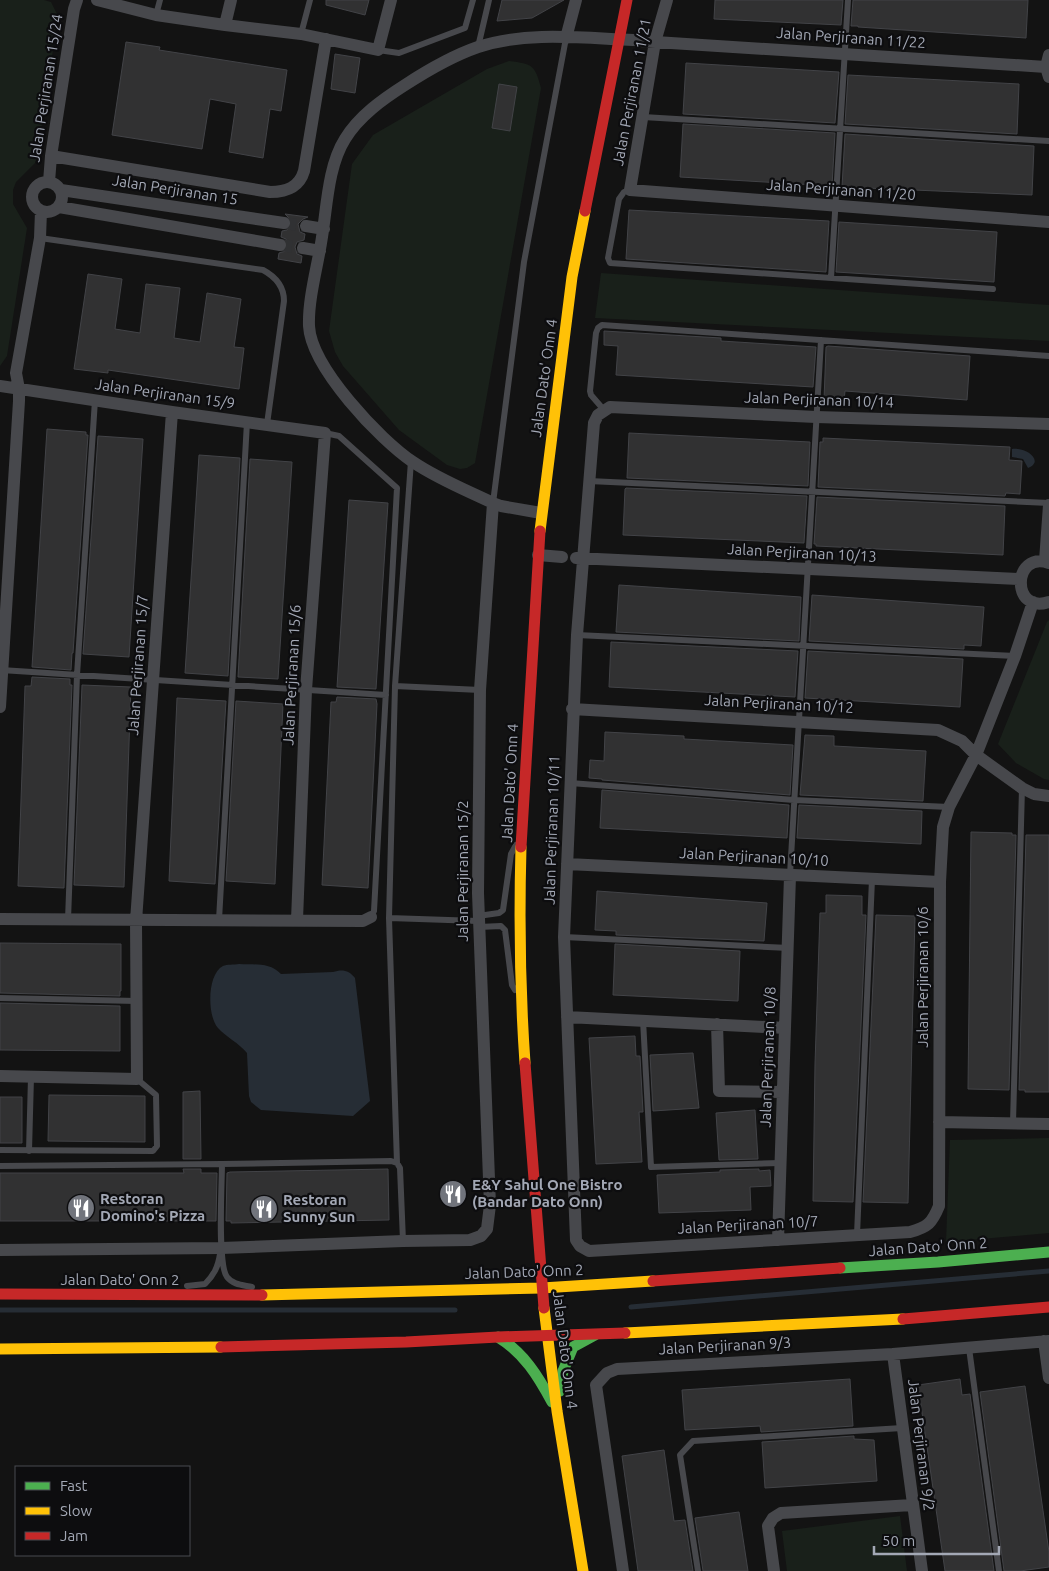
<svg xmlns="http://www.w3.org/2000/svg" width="1049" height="1571" viewBox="0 0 1049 1571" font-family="Ubuntu,sans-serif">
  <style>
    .green { fill: #19201a }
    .water { fill: #262d35 }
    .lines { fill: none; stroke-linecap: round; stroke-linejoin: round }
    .stream { stroke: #262d35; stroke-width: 5 }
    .building { fill: #313132; stroke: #424347 }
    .street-tunnel { stroke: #303133; stroke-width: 12; stroke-dasharray: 12 6; stroke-linecap: butt }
    .lane { stroke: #47484c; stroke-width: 6 }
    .street { stroke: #47484c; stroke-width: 12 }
    .fast { stroke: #4caf50; stroke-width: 11 }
    .slow { stroke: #ffc107; stroke-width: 11 }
    .jam { stroke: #c62828; stroke-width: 11 }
    .labels { text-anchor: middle; stroke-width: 4.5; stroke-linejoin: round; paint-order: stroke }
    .street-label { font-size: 15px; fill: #a3a8b5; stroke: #0d0d0f }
    .poi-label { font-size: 15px; font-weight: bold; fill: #a3a8b5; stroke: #0d0d0f; text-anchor: start }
  </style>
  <rect width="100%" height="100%" fill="#131313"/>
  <path class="green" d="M0,0H44L51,2L58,16L37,157L35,163L16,182L13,190V204L27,228L7,356L0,366Z
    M509,61C533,64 535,65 541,88L475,463L467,468L460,469L447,465L399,430L343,366L335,352L329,331L352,164L373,135L487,69Z
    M601,273L1049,305V341L595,318Z
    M1049,620V780L1044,779L1016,763L998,744L1047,622Z
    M1049,1138V1233L946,1242L950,1140Z
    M900,1516L907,1571H787L782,1531Z"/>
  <path class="water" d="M1012,449C1026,447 1045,461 1028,468L1023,459L1012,457Z
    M239,964C255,965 269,962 281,974L333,972C342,969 349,970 355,978L370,1101L353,1116L261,1110L251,1102L249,1096L247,1053C239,1043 226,1037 218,1028C207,1016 207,974 223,966C227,964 234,965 239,964Z"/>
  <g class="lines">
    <path class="stream" d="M631,1307L1049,1271
      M0,1310H455"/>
  </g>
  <path class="building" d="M326,0H369L365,15L326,5Z
    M502,0H564L532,18L497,21Z
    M715,0H843L841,25L714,19Z
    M853,0H1028L1026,38L858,27V26H851Z
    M126,42L160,47L159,50L287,70L281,111L270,109L263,158L229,152L236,104L210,99L202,149L112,135Z
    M335,54L360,58L355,93L331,89Z
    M686,63L839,72L835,123L683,114Z
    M848,75L1019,84L1017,134L845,124Z
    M499,84L517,87L510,131L492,128Z
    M683,124L835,133L832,186L680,177Z
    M845,134L1034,146L1032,195L842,187Z
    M629,210L829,221L826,272L626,259Z
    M285,214L308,217L303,219L298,224L300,232L305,234L304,240L297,242L295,247L297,254L302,256L301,263L278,259L279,253L286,251L288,246L286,239L281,237L282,231L287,230L292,225L291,220Z
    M839,222L997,232L994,282L836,272Z
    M88,274L122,279L115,329L140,333L146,284L180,288L174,338L200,342L207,293L241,299L234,347L244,348L239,389L108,370V373L74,369Z
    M604,331L721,338V341L816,347L813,387L616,375L618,346L604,345Z
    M828,346L970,356L967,400L845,391L844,401L824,400L826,347Z
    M47,429L86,432V435H88L73,653H72L71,670L32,667Z
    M629,433L810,442L808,486L627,478Z
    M98,436L143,439L129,657L83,654Z
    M823,438L1010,447L1009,460L1022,461L1020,494L1006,493L1005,496L818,487L820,442H823Z
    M199,455L240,458L228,676L185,673Z
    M250,459L292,462L278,679L238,677Z
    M626,488L807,496L804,543L623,535L625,489Z
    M817,497L1005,506L1003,555L816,546V544H814Z
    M349,500L388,503L376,689L337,687Z
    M619,585L801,597L799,641L616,632Z
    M812,595L984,607L981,646L964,645V649L809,641Z
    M611,642L798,651L795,697L609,687Z
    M808,651L963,659L960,707L805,698Z
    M32,677L70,679V685H72L64,888L18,886L25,686H31Z
    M82,685L131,687L124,887L74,885Z
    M337,697L376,699L377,704L368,888L322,885L331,702H336Z
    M177,698L226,701L215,884L169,881Z
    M236,701L283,704L275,884L226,881Z
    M605,732L684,736V739L793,745L790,795L602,780V779L589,778L590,760L604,761Z
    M805,735L834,736V746L926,751L923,801L800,795Z
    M602,790L789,805L787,838L600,828Z
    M799,805L922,811L921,844L797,838Z
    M971,832L1012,833V835H1016L1009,1090L968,1089Z
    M1026,835H1049V1092H1025V1090H1019Z
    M597,891L767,903L764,941L616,935V931L595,930Z
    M826,895L862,896V915H866L853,1202L813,1201L815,1064L820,913H826Z
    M876,915L915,916L908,1203L863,1202Z
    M0,943L121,944V991H120V996L0,993Z
    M615,944L740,951L738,1001L613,995Z
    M0,1003L120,1006V1051L0,1050Z
    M635,1036L636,1056H640L643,1112H639L642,1162L596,1164L589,1038Z
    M693,1053L699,1108L653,1111L650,1055Z
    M200,1091L201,1159H183V1092Z
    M49,1095L145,1096V1142L48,1141Z
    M0,1097H22V1143H0Z
    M755,1110L758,1159L719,1160L716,1113Z
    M183,1169H201V1173H217L216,1221H0V1173H184Z
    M388,1169L389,1220L231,1223V1221H226L227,1173L230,1172Z
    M759,1169V1171L770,1170L771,1186L750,1187L751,1210L659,1213L657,1175L720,1172V1170Z
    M850,1379L853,1426L761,1432L760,1426L685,1430L682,1390Z
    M960,1379L962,1395L970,1394L994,1571H945L918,1385Z
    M1025,1386L1049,1552V1567L1020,1571H1004L980,1392Z
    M854,1436V1439L874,1440L877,1481L765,1488L762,1442Z
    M664,1450L674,1521L685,1520L693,1571H638L622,1456Z
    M739,1512L748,1571H703L695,1518Z"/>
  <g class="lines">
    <path class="street-tunnel" d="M284,223L306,226
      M280,245L303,248"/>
    <path class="lane" d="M156,15L160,0
      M301,34L310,0
      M478,47L489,0
      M378,50L399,53L465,28L473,0
      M643,117L1049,141
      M630,190L624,192L619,199L608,258L610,263L993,289
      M40,238L263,270C276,277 284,286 284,301L267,424
      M831,278L848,0
      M604,410L591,395L590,391L596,333L598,328L602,325L1049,356
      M325,433L339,436L397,488L374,911L371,917
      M589,481L1049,503
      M493,503L524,262L566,38
      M577,635L1015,656
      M1,670L386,695
      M395,686L480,690
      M570,783L794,800L949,807
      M790,875L821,340
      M478,916L499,913L503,910L511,854L516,845
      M389,918L478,921
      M68,920L77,675L95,400
      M219,920L247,422
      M479,927L501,926L505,930L512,985L515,990
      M564,937L789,948
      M0,998L137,1001
      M643,1020L651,1167L780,1163
      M1013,1123L1022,788
      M0,1150L153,1151L157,1146L156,1095L137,1079
      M29,1151L31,1077
      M397,1163L389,918L395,686L411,461
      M222,1164C222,1184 217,1264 227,1277C233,1285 243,1285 252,1287
      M0,1166L222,1164L391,1161L397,1163L400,1168L403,1241
      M857,1235L872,879
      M187,1286L205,1284C214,1275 218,1267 220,1254
      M969,1348L999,1571
      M698,1571L680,1455L693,1441L902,1428"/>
    <path class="street" d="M97,0L156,15L225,25L301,34L378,50L391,0
      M667,0L655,42L630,190L1049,222
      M225,25L231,0
      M566,38L576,0
      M640,41L1046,67
      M1049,55L1046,67L1049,77
      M51,156L270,192C286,192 299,188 304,171L326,39
      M32 197a15 15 0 1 1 30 0a15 15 0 1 1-30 0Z
      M49,182L51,156L74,9L77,0
      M61,190L284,223
      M59,207L280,245
      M306,226L324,229
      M303,248L320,251
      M0,386L172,412L325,433L306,690L297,920
      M541,513L501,506L493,503C466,490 438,479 413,462C380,440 311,367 309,326C308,298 318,265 322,237C327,206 328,166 345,139C359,116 383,99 405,85C428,70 452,56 478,47C527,31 583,38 633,40
      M538,555L562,557
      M576,558L1020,579
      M1045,561L1049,505
      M1049,563C1012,550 1011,615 1049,602
      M1033,602L1015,656L976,755L949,807L943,827L940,882L939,1206C932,1223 928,1227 910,1232L589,1251L580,1246L576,1240L564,937L577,635L594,423L598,415L610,407L816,417L1049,424
      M0,707L19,401V389L16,373L40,238L41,211
      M572,709L938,730L962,741L976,755L1022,788L1034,794L1049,796
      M567,864L940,882
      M0,919L363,921L371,917
      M567,1017L785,1028
      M717,1024L719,1091L783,1092
      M0,1076L137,1079L136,921L172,412
      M939,1122L1049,1124
      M778,1240L790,876
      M0,1250L221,1248L403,1241L470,1240L481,1236L487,1229L490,1205L478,893L480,690L493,503
      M1044,1341L1049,1378
      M893,1354L922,1571
      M623,1571L596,1385L607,1373L617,1369L893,1354L1049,1341
      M774,1571L768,1526L773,1518L781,1513L912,1505"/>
    <path class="fast" d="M840,1268L938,1262L1049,1252
      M498,1337C524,1353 538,1376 552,1402
      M560,1391L563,1371L573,1347L595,1335"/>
    <path class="slow" d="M540,531L572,277L585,211
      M521,847C519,919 520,991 525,1063
      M262,1295L542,1288L653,1281
      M544,1308L557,1411L583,1571
      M625,1333L903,1319
      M0,1349L221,1347"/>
    <path class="jam" d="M585,211L627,0
      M521,847L540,531
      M525,1063L544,1308
      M653,1281L840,1268
      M0,1294L262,1295
      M903,1319L1049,1307
      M221,1347L406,1342L498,1337L625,1333"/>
  </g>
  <defs>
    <g id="restaurant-disc" transform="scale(1.4375)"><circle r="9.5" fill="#71747c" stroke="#0d0d0f"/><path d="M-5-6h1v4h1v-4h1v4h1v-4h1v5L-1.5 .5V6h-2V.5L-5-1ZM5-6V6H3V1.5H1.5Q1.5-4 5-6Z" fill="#fff"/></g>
  </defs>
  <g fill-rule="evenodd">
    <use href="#restaurant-disc" x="453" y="1194"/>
    <use href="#restaurant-disc" x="81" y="1208"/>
    <use href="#restaurant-disc" x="264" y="1209"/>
  </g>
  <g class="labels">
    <g class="street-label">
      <text transform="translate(851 38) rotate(4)" y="5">Jalan Perjiranan 11/22</text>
      <text transform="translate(46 88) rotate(-81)" y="5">Jalan Perjiranan 15/24</text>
      <text transform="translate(632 92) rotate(-79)" y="5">Jalan Perjiranan 11/21</text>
      <text transform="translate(175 190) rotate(9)" y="5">Jalan Perjiranan 15</text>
      <text transform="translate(841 190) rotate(4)" y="5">Jalan Perjiranan 11/20</text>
      <text transform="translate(544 378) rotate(-82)" y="5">Jalan Dato' Onn 4</text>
      <text transform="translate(165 394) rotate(8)" y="5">Jalan Perjiranan 15/9</text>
      <text transform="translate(819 400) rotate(2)" y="5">Jalan Perjiranan 10/14</text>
      <text transform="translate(802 553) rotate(3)" y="5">Jalan Perjiranan 10/13</text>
      <text transform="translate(138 665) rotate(-86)" y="5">Jalan Perjiranan 15/7</text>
      <text transform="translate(292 675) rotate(-87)" y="5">Jalan Perjiranan 15/6</text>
      <text transform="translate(779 704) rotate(3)" y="5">Jalan Perjiranan 10/12</text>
      <text transform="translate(510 783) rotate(-87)" y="5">Jalan Dato' Onn 4</text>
      <text transform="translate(552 830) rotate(-88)" y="5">Jalan Perjiranan 10/11</text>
      <text transform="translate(754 857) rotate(3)" y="5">Jalan Perjiranan 10/10</text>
      <text transform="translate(463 871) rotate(-90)" y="5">Jalan Perjiranan 15/2</text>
      <text transform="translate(923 977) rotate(-90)" y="5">Jalan Perjiranan 10/6</text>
      <text transform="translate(768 1057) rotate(-88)" y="5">Jalan Perjiranan 10/8</text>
      <text transform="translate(748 1225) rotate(-3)" y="5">Jalan Perjiranan 10/7</text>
      <text transform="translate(928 1247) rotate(-4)" y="5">Jalan Dato' Onn 2</text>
      <text transform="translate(524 1272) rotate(-2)" y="5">Jalan Dato' Onn 2</text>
      <text x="120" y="1285">Jalan Dato' Onn 2</text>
      <text transform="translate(725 1346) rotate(-3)" y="5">Jalan Perjiranan 9/3</text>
      <text transform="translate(565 1350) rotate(83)" y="5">Jalan Dato' Onn 4</text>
      <text transform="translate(921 1445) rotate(83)" y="5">Jalan Perjiranan 9/2</text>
    </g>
    <g class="poi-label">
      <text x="472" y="1190">E&amp;Y Sahul One Bistro<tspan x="472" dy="17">(Bandar Dato Onn)</tspan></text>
      <text x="100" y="1204">Restoran<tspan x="100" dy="17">Domino's Pizza</tspan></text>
      <text x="283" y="1205">Restoran<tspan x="283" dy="17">Sunny Sun</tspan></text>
    </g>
  </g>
  <rect x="15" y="1466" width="175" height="90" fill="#0d0d0f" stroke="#494b51"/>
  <rect x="25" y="1482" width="25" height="8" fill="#4caf50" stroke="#494b51"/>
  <text x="60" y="1491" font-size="15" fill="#a3a8b5">Fast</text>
  <rect x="25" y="1507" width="25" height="8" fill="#ffc107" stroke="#494b51"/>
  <text x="60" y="1516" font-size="15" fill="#a3a8b5">Slow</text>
  <rect x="25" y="1532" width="25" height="8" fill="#c62828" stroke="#494b51"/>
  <text x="60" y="1541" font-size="15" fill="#a3a8b5">Jam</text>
  <path d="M874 1546v8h125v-8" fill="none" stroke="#a3a8b5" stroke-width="2.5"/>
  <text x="882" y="1546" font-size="15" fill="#a3a8b5" stroke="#0d0d0f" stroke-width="4" paint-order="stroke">50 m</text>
</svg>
